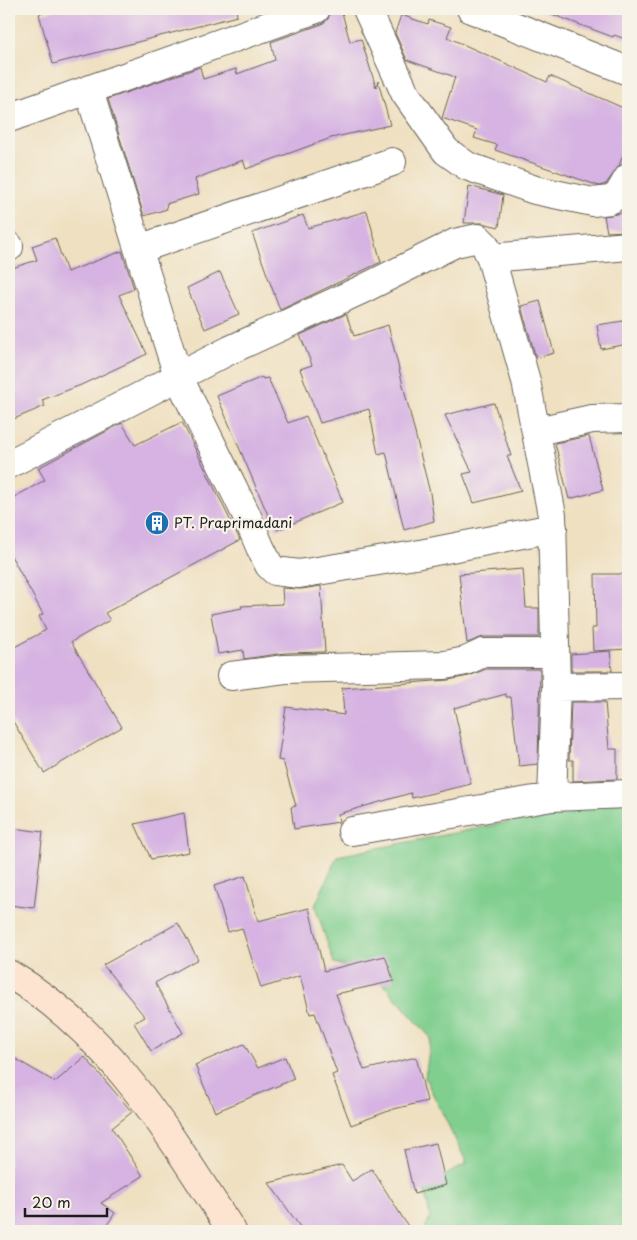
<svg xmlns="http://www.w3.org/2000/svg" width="637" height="1240" viewBox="0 0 637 1240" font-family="'Playpen Sans',sans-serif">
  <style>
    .green { fill: #80cf8f; stroke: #4e7656 }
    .building { fill: #d6b3e2 }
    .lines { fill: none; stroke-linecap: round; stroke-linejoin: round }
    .street-casing { stroke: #666156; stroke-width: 30 }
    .secondary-casing { stroke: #666156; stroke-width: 30 }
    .street { stroke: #fff; stroke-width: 28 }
    .secondary { stroke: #fde4d1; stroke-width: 28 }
    .labels { text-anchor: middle; stroke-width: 4.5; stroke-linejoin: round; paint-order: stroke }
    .poi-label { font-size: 14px; fill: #1c1c1c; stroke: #f7f3e8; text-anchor: start }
  </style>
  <rect width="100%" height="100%" fill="#f7f3e8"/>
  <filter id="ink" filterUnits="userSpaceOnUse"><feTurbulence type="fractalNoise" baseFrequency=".02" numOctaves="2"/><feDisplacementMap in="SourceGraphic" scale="10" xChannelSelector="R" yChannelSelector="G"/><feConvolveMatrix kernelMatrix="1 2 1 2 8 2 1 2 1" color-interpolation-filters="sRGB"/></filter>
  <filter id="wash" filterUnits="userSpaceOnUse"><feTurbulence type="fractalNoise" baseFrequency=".0096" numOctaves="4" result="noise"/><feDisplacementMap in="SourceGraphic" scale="20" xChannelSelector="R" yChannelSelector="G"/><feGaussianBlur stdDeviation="1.12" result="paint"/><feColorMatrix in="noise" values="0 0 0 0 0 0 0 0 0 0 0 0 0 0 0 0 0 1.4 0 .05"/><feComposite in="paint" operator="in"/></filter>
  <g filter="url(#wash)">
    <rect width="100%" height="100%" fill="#efe0c1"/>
    <path class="green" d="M628,801V1231H424L430,1217L424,1187L467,1163L425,1078L431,1038L375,975L334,963L315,906L337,856L535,817L541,804Z"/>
    <g id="blocks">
      <path class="building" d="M59,9H236L237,16L53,64L39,14Z
        M331,9H341L350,42L361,39L376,87L378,81L390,125L331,138L246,169L243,160L195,179L199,194L166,204L167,209L144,216L108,99L200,67L203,79L236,69L237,74L275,60L271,42L322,24L328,19Z
        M543,9H628V40L614,35L613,37L543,11Z
        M401,15L428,24L429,20L451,27L447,37L547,82L550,76L628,110V140L619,166L606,184L599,186L495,150L497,145L474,138L477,130L442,118L455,77L407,60L395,33Z
        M469,186L503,195L499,227L482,223H464Z
        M367,211L381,262L280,310L252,233L303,215L308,228Z
        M628,212V231L607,232L604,216Z
        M55,238L67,272L122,251L134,289L119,295L147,354L81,385L42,400L45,406L9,421V269L37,260L32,246Z
        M220,272L239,314L205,329L187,288Z
        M540,301L554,353L536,358L521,306Z
        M346,314L354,336L388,325L430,493L434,521L404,530L386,452L378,454L369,409L320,423L300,369L312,365L300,335Z
        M623,321L628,344L601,349L597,325Z
        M262,377L263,379L268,378L288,423L306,416L343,502L277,530L273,522H271L217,396Z
        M494,403L511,456H507L521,491L474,503L463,474L472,472L445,415Z
        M182,422L240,540L105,613L110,620L71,642L122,727L44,773L9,715V650L46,630L39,616L43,614L9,552V500L45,480L38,468L122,423L135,445Z
        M589,436L603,490L569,499L555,443Z
        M523,569L526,608H539V637H483L467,643L459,574Z
        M595,574H628V649L593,651L592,628H596Z
        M321,586L325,652L285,653L244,659L243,650L218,654L211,614L242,608L241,606L283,604L282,588L301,589Z
        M610,651L612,671H571V654Z
        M486,669H540L538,764L519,766L511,697H506V694L454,708L471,784L412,798L411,793L338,814L339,822L294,829L291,807L296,806L283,761L278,760L286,707L344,715L342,688L448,680L469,676Z
        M571,702H605L609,749H617V779L573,781V760H569Z
        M184,813L189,852L151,859L135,824Z
        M13,828L43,832L34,908L9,905V856Z
        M245,876L258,921L309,908L324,971L385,956L394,981L336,994L364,1070L416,1057L427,1101L394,1109L351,1125L332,1075L337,1073L315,1013L310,1014L300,976L261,988L242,928L228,932L214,886Z
        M178,923L198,959L155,983L183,1033L151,1051L134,1023L145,1017L103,965Z
        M244,1044L258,1068L285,1057L294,1079L215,1112L195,1065Z
        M9,1055L55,1082L85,1057L132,1112L112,1128L143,1176L101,1203L115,1213L103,1231H9Z
        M436,1143L446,1185L414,1194L404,1150Z
        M342,1165L352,1181L372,1169L411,1231H303L269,1183Z"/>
    </g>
  </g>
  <g filter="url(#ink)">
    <use href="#blocks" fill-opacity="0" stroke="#666156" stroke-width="1"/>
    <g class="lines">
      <g class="street-casing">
        <path id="street" d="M367,9L405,93L446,151L467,166L535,190L593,202L610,200L618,195L628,178
          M471,9L628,71
          M89,91L178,376L246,514L260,547L269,565L275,571L299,574L415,555L553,528
          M9,118L316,9
          M9,246V247
          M139,249L392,162
          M491,258L628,246
          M537,431L592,419L628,418
          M9,464L230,350L363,289L455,243L478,238L485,245L491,258L526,381L552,515L556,687L552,797
          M231,676L285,669L445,665L466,661L483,653H555
          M556,687L628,686
          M352,831L552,797L628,794"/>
      </g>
      <g class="secondary-casing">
        <path id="secondary" d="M9,974C111,1033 169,1135 232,1231"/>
      </g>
      <use href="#street" class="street"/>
      <use href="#secondary" class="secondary"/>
    </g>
  </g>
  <defs>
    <g id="building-disc" transform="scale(1.25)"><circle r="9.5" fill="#1f6fb2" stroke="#f7f3e8"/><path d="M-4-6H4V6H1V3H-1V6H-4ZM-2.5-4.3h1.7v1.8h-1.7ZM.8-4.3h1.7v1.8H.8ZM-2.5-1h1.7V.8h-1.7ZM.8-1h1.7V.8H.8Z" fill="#fff"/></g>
  </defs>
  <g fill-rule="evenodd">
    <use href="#building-disc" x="157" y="523"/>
  </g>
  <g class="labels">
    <g class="poi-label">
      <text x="174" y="528">PT. Praprimadani</text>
    </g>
  </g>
  <rect width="637" height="1240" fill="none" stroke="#f7f3e8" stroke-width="30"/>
  <path d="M25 1208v8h82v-8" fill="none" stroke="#1c1c1c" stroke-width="2.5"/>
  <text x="32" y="1208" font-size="15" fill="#1c1c1c" stroke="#f7f3e8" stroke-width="4" paint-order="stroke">20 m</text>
</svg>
